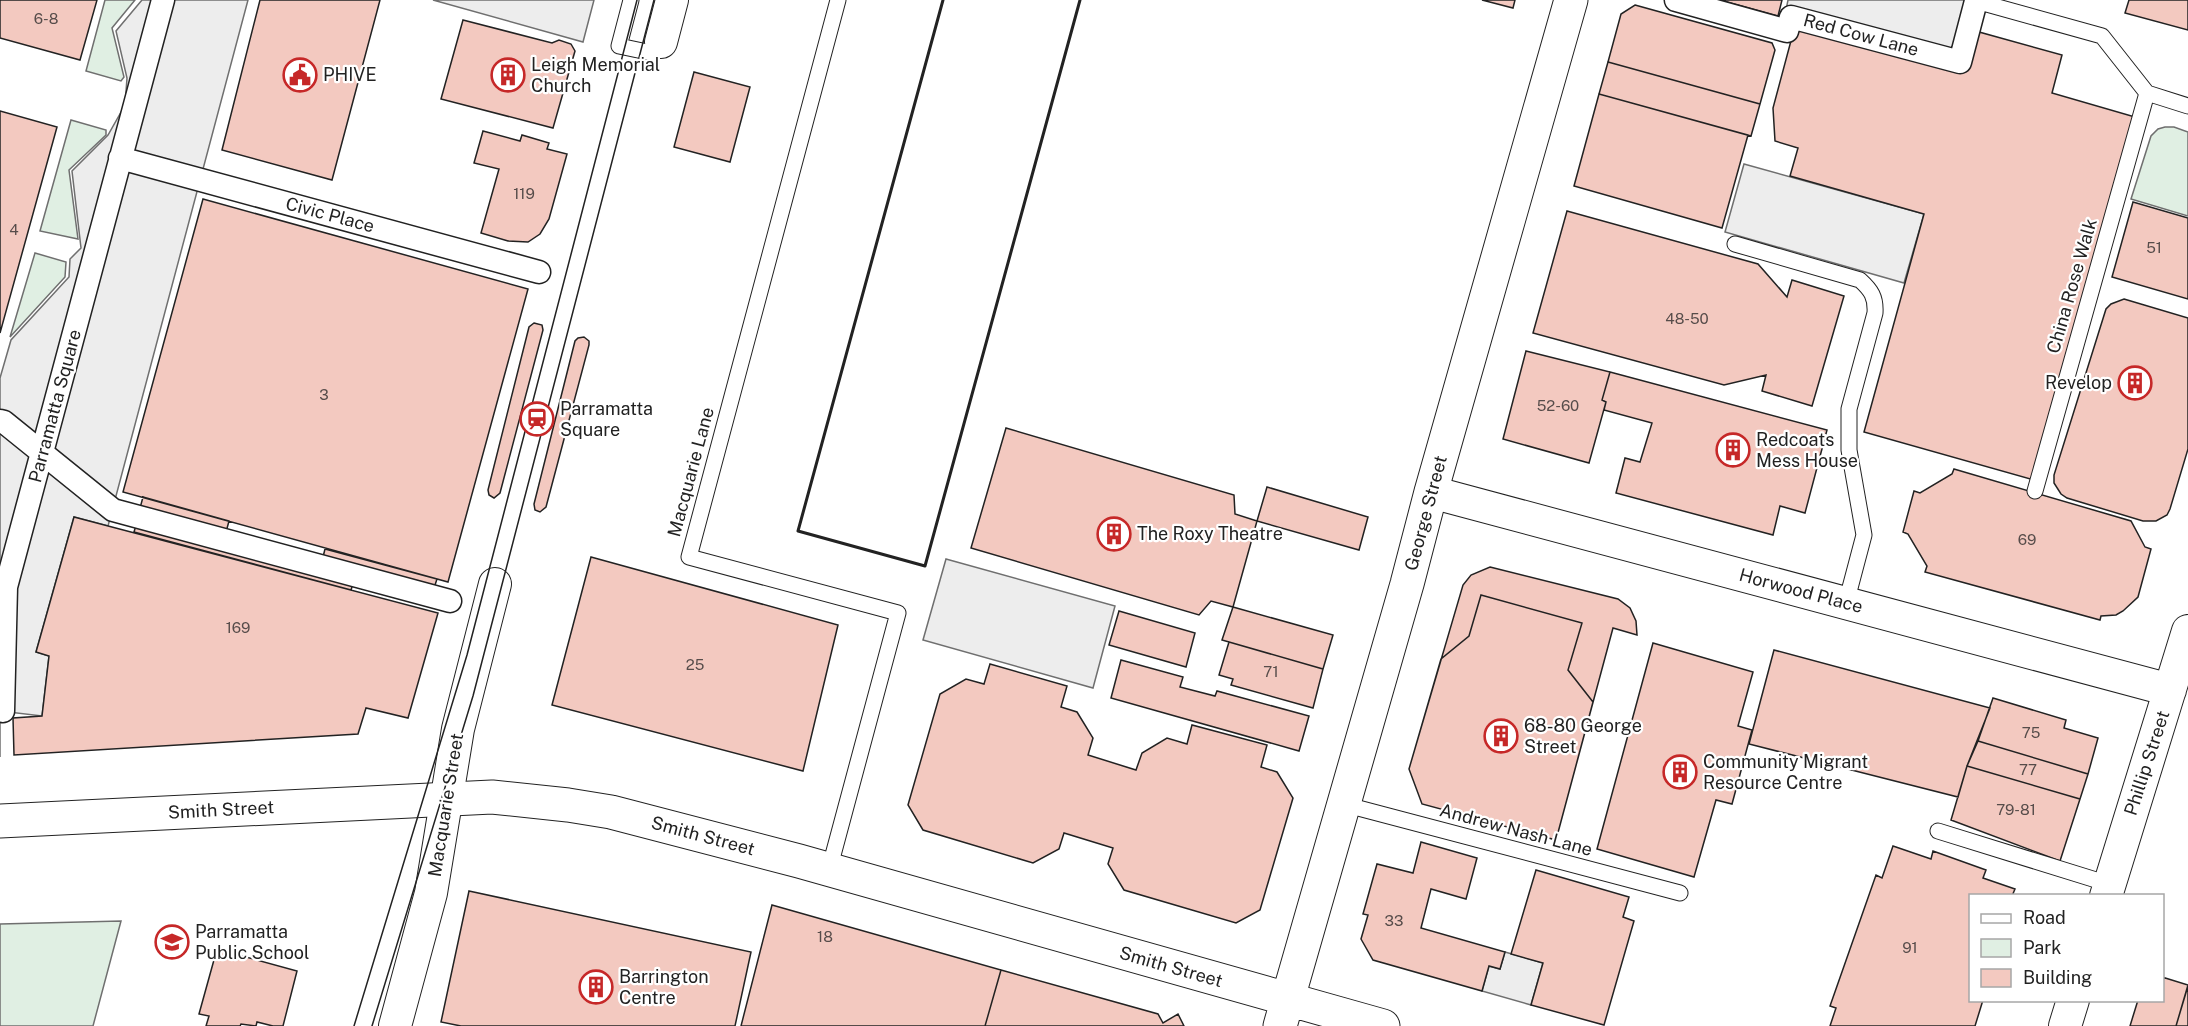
<svg xmlns="http://www.w3.org/2000/svg" width="2188" height="1026" viewBox="0 0 2188 1026" font-family="'Public Sans',sans-serif">
  <style>
    .green { fill: #e0efe3; stroke: #6f6f6f; stroke-width: 1.5 }
    .parking { fill: #ededed; stroke: #6f6f6f; stroke-width: 1.5 }
    .building { fill: #f3c9c0; stroke: #222; stroke-width: 1.5 }
    .lines { fill: none; stroke-linecap: round; stroke-linejoin: round }
    .service-casing { stroke: #222; stroke-width: 17 }
    .pedestrian-casing { stroke: #222; stroke-width: 25 }
    .minor-casing { stroke: #222; stroke-width: 34 }
    .tertiary-casing { stroke: #222; stroke-width: 35 }
    .service { stroke: #fff; stroke-width: 15 }
    .pedestrian { stroke: #fff; stroke-width: 22 }
    .minor { stroke: #fff; stroke-width: 32 }
    .tertiary { stroke: #fff; stroke-width: 33 }
    .tram { stroke: #222; stroke-width: 1.5 }
    .wall { stroke: #222; stroke-width: 3 }
    .labels { text-anchor: middle; stroke-width: 4.5; stroke-linejoin: round; paint-order: stroke }
    .number-label { font-size: 15px; fill: #564c4a }
    .street-label { font-size: 18px; fill: #222; stroke: #fff }
    .poi-label { font-size: 18px; fill: #222; stroke: #fff; text-anchor: start }
  </style>
  <rect width="100%" height="100%" fill="#fff"/>
  <path class="green" d="M105,0H135L112,28L124,77L121,81L86,71Z
    M71,120L106,130V135L69,170L78,239L40,231Z
    M2165,127H2174L2188,132V216L2131,199L2151,136L2158,129Z
    M35,253L66,262L65,277L10,337Z
    M121,921L93,1026H0V924Z"/>
  <path class="parking" d="M142,0H248L108,526L74,517L36,652L49,656L42,716L0,711V757V378L11,340L69,277L70,259L81,248L72,171L108,135L125,105L127,78L116,31Z
    M433,0H594L583,42Z
    M1788,0H1972L1956,58L1786,10Z
    M1744,164L1924,214L1904,283L1725,232Z
    M946,559L1115,606L1093,688L923,640Z
    M1505,952L1543,963L1531,1005L1482,991L1489,966L1500,969Z"/>
  <path class="building" d="M0,0H97L80,60L0,38Z
    M260,0H380L332,180L222,150Z
    M1482,0H1515L1513,8Z
    M1720,0H1782L1778,16Z
    M2129,0H2188V30L2125,13Z
    M1635,5L1772,43L1775,50L1760,104L1608,62L1621,14Z
    M463,20L552,43L559,40L571,44L575,51L553,128L441,99Z
    M1796,22L1968,70L1979,32L2062,55L2052,93L2135,117L2034,480L1864,432L1924,214L1790,176L1798,148L1775,141L1773,108Z
    M1608,62L1760,104L1751,136L1599,94Z
    M694,72L750,87L730,162L674,147Z
    M1599,94L1748,135L1722,228L1574,186Z
    M0,111L57,127L0,333Z
    M483,131L520,141L522,135L549,143L547,149L567,154L549,219L540,234L528,242L508,241L481,233L499,169L474,163Z
    M203,199L528,289L448,582L123,492Z
    M2133,202L2188,218V299L2112,277Z
    M1567,211L1758,264L1787,297L1792,280L1844,296L1812,406L1762,391L1766,375L1724,385L1533,333Z
    M2124,299L2188,318V449L2170,509L2167,515L2156,521H2143L2067,498L2061,494L2054,483V475L2106,309L2111,304Z
    M534,323L542,325L543,330L500,493L494,498L489,495L488,490L529,327Z
    M584,337L589,341V345L546,507L540,512L535,510L534,504L575,341L578,338Z
    M1526,351L1610,372L1602,400L1606,402L1589,463L1503,439Z
    M1610,372L1827,430L1805,513L1780,506L1773,535L1616,493L1625,458L1640,462L1652,423L1604,410L1606,402L1602,400Z
    M1006,428L1234,495L1235,514L1257,521L1233,607L1211,601L1199,615L971,548Z
    M1954,469L2131,521L2145,547L2151,549L2138,597L2123,611L2116,615L2101,616L2100,620L1925,572L1927,566L1908,534L1903,532L1914,491L1920,493L1952,474Z
    M1267,487L1368,517L1359,550L1257,521Z
    M143,497L229,521L225,536L139,512Z
    M74,517L438,613L408,718L366,708L358,734L14,755L13,718L42,716L49,656L36,652Z
    M138,519L355,577L351,590L134,532Z
    M325,549L437,579L433,591L322,561Z
    M591,557L838,625L803,771L552,705Z
    M1490,567L1618,599L1630,608L1636,621L1637,635L1613,628L1556,840L1422,804L1409,769L1463,585L1471,575Z
    M1481,595L1582,623L1568,670L1593,702L1556,840L1422,804L1409,769L1441,659L1469,636Z
    M1233,607L1333,635L1323,669L1222,640Z
    M1119,611L1195,633L1186,667L1109,645Z
    M1229,642L1323,669L1313,708L1231,685L1233,679L1219,675Z
    M1653,643L1753,672L1738,726L1752,730L1732,804L1716,800L1694,877L1597,849Z
    M1774,650L1990,708L1967,766L1958,797L1749,744Z
    M1121,660L1183,677L1180,687L1215,696L1217,691L1309,716L1299,751L1111,698Z
    M990,664L1067,686L1061,707L1077,712L1093,738L1088,755L1136,770L1142,753L1167,738L1187,744L1192,725L1267,745L1261,767L1277,772L1293,798L1260,910L1236,923L1124,890L1108,864L1113,848L1064,833L1059,849L1033,863L923,830L908,805L940,694L966,679L984,684Z
    M1993,698L2066,720L2064,728L2098,738L2088,774L1978,741Z
    M1978,741L2088,774L2080,799L1967,766Z
    M1967,766L2080,799L2060,861L1951,820Z
    M1421,842L1477,858L1466,899L1431,889L1421,928L1505,952L1500,969L1489,966L1482,991L1373,960L1361,939L1368,915L1363,914L1377,864L1413,873Z
    M1893,846L1931,859L1933,851L1986,870L1983,878L2015,889L2012,896H1970V1000H1983L1975,1026H1830L1836,1008L1830,1006L1876,875L1882,878Z
    M1536,870L1629,897L1623,917L1634,921L1604,1025L1531,1005L1543,963L1511,954Z
    M469,891L751,952L735,1026H461L441,1022Z
    M772,905L1001,970L985,1026H741Z
    M217,949L297,971L283,1026H273L257,1022L256,1026L241,1024L240,1026H206L209,1016L199,1014Z
    M1001,970L1158,1014L1163,1023L1178,1014L1184,1026H985Z
    M2162,977L2188,985L2176,1026H2130L2138,1000H2162Z
    M2188,986V1026H2176Z"/>
  <g class="lines">
    <g class="service-casing">
      <path id="service" d="M631,0L619,46L652,53L658,49L661,42
        M1976,1L2102,36L2147,93L2188,106
        M1735,244L1860,280C1871,290 1876,297 1875,313L1849,409V450L1864,535L1846,603
        M2035,491L2147,93
        M1343,804L1680,893
        M1938,831L2109,884
        M829,870L898,613L689,557L838,0"/>
    </g>
    <g class="pedestrian-casing">
      <path id="pedestrian" d="M1676,0L1787,31L1791,17L1960,62L1976,1
        M120,158L539,272
        M0,421L4,422L113,510L450,601
        M3,711L6,587L163,0"/>
    </g>
    <g class="minor-casing">
      <path id="minor" d="M661,42L672,0
        M1431,492L2170,690
        M2106,896L2188,631
        M395,1026L431,893L458,729L495,584
        M2065,1026L2073,1000"/>
    </g>
    <g class="tertiary-casing">
      <path id="tertiary" d="M0,821L492,797L568,805L611,812L799,861L1383,1026
        M1280,1026L1407,584L1431,492L1571,0"/>
    </g>
    <use href="#service" class="service"/>
    <use href="#pedestrian" class="pedestrian"/>
    <use href="#minor" class="minor"/>
    <use href="#tertiary" class="tertiary"/>
    <path class="tram" d="M354,1026L467,655L637,0
      M372,1026L473,696L654,0"/>
    <path class="wall" d="M943,0L798,531L925,566L1080,0"/>
  </g>
  <defs>
    <g id="civic-ring" transform="scale(1.725)"><circle r="9.5" fill="#fff" stroke="#c62828" stroke-width="1.5"/><path d="M-.6-6.5H3V-4.5H.6V-3L4-1V1h2V6H-6V1h2V-1L-.6-3ZM-1.2 2.5V6h2.4V2.5Z" fill="#c62828"/></g>
    <g id="building-ring" transform="scale(1.725)"><circle r="9.5" fill="#fff" stroke="#c62828" stroke-width="1.5"/><path d="M-4-6H4V6H1V3H-1V6H-4ZM-2.5-4.3h1.7v1.8h-1.7ZM.8-4.3h1.7v1.8H.8ZM-2.5-1h1.7V.8h-1.7ZM.8-1h1.7V.8H.8Z" fill="#c62828"/></g>
    <g id="station-ring" transform="scale(1.725)"><circle r="9.5" fill="#fff" stroke="#c62828" stroke-width="1.5"/><path d="M-3-6H3Q5-6 5-4V2Q5 4 3 4L4.5 6H3L1.5 4h-3L-3 6H-4.5L-3 4Q-5 4-5 2V-4Q-5-6-3-6ZM-3.5-4v3h7v-3ZM-3.5 1v1.5H-2V1ZM2 1v1.5H3.5V1Z" fill="#c62828"/></g>
    <g id="school-ring" transform="scale(1.725)"><circle r="9.5" fill="#fff" stroke="#c62828" stroke-width="1.5"/><path d="M0-5L7-2L0 1L-7-2ZM-4 1L0 2.5L4 1V4Q0 6-4 4Z" fill="#c62828"/></g>
  </defs>
  <g fill-rule="evenodd">
    <use href="#civic-ring" x="300" y="75"/>
    <use href="#building-ring" x="508" y="75"/>
    <use href="#building-ring" x="2135" y="383"/>
    <use href="#station-ring" x="537" y="419"/>
    <use href="#building-ring" x="1733" y="450"/>
    <use href="#building-ring" x="1114" y="534"/>
    <use href="#building-ring" x="1501" y="736"/>
    <use href="#building-ring" x="1680" y="772"/>
    <use href="#school-ring" x="172" y="942"/>
    <use href="#building-ring" x="596" y="987"/>
  </g>
  <g class="labels">
    <g class="number-label">
      <text x="46" y="24">6-8</text>
      <text x="524" y="199">119</text>
      <text x="14" y="235">4</text>
      <text x="2154" y="253">51</text>
      <text x="1687" y="324">48-50</text>
      <text x="324" y="400">3</text>
      <text x="1558" y="411">52-60</text>
      <text x="2027" y="545">69</text>
      <text x="238" y="633">169</text>
      <text x="695" y="670">25</text>
      <text x="1271" y="677">71</text>
      <text x="2031" y="738">75</text>
      <text x="2028" y="775">77</text>
      <text x="2016" y="815">79-81</text>
      <text x="1394" y="926">33</text>
      <text x="825" y="942">18</text>
      <text x="1910" y="953">91</text>
    </g>
    <g class="street-label">
      <text transform="translate(1861 35) rotate(15)" y="6">Red Cow Lane</text>
      <text transform="translate(330 215) rotate(15)" y="6">Civic Place</text>
      <text transform="translate(2072 286) rotate(-74)" y="6">China Rose Walk</text>
      <text transform="translate(55 406) rotate(-75)" y="6">Parramatta Square</text>
      <text transform="translate(691 472) rotate(-75)" y="6">Macquarie Lane</text>
      <text transform="translate(1426 513) rotate(-75)" y="6">George Street</text>
      <text transform="translate(1801 591) rotate(15)" y="6">Horwood Place</text>
      <text transform="translate(2147 763) rotate(-72)" y="6">Phillip Street</text>
      <text transform="translate(446 805) rotate(-81)" y="6">Macquarie Street</text>
      <text transform="translate(221 810) rotate(-3)" y="6">Smith Street</text>
      <text transform="translate(1516 830) rotate(15)" y="6">Andrew Nash Lane</text>
      <text transform="translate(703 836) rotate(15)" y="6">Smith Street</text>
      <text transform="translate(1171 967) rotate(16)" y="6">Smith Street</text>
    </g>
    <g class="poi-label">
      <text x="531" y="71">Leigh Memorial<tspan x="531" dy="21">Church</tspan></text>
      <text x="323" y="81">PHIVE</text>
      <text x="2112" y="389" text-anchor="end">Revelop</text>
      <text x="560" y="415">Parramatta<tspan x="560" dy="21">Square</tspan></text>
      <text x="1756" y="446">Redcoats<tspan x="1756" dy="21">Mess House</tspan></text>
      <text x="1137" y="540">The Roxy Theatre</text>
      <text x="1524" y="732">68-80 George<tspan x="1524" dy="21">Street</tspan></text>
      <text x="1703" y="768">Community Migrant<tspan x="1703" dy="21">Resource Centre</tspan></text>
      <text x="195" y="938">Parramatta<tspan x="195" dy="21">Public School</tspan></text>
      <text x="619" y="983">Barrington<tspan x="619" dy="21">Centre</tspan></text>
    </g>
  </g>
  <rect x="1969" y="894" width="195" height="108" fill="#ffffff" stroke="#a7a7a7" stroke-width="1.5"/>
  <rect x="1981" y="914" width="30" height="9" fill="#ffffff" stroke="#a7a7a7" stroke-width="1.5"/>
  <text x="2023" y="924" font-size="18" fill="#222222">Road</text>
  <rect x="1981" y="939" width="30" height="18" fill="#e0efe3" stroke="#a7a7a7" stroke-width="1.5"/>
  <text x="2023" y="954" font-size="18" fill="#222222">Park</text>
  <rect x="1981" y="969" width="30" height="18" fill="#f3c9c0" stroke="#a7a7a7" stroke-width="1.5"/>
  <text x="2023" y="984" font-size="18" fill="#222222">Building</text>
</svg>
